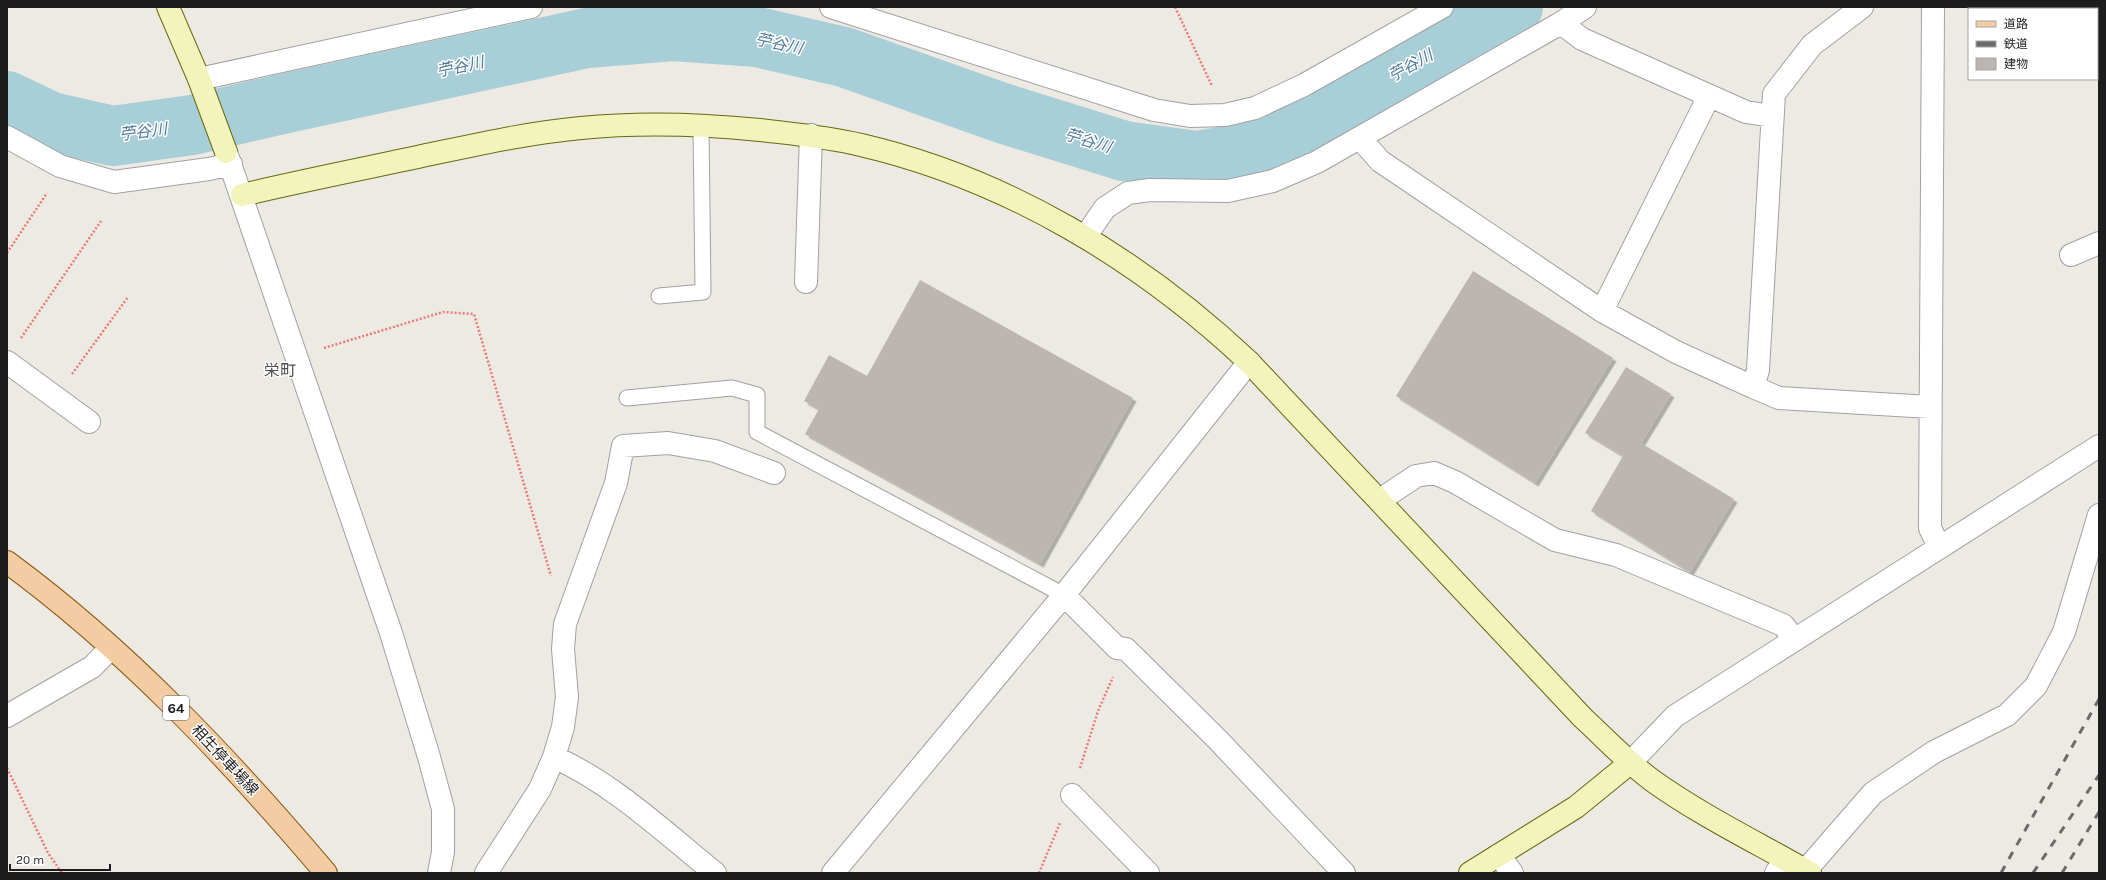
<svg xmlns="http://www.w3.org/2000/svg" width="2106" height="880" viewBox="0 0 2106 880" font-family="Karla,'Noto Sans JP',sans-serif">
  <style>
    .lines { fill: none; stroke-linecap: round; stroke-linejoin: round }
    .river { stroke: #a8cfd7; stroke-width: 60 }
    .building { fill: #bdb5b1; filter: url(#shadow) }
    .lane-casing { stroke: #a1a1a1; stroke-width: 17 }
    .street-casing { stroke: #a1a1a1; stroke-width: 24 }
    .secondary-casing { stroke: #65690f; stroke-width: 24 }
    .primary-casing { stroke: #89590e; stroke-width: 24 }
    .path { stroke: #ec7b76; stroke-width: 2.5; stroke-dasharray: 2 2; stroke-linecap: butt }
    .lane { stroke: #fff; stroke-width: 15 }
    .street { stroke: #fff; stroke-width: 22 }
    .secondary { stroke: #f3f3bc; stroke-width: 22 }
    .primary { stroke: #f3cca3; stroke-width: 22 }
    .rail { stroke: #6b6b6b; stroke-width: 3; stroke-dasharray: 8 8; stroke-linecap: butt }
    .labels { text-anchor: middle; stroke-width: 3; stroke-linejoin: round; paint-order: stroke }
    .shield { fill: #fff; stroke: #616161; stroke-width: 1 }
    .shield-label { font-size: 14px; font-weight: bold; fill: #1d1d1d }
    .street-label { font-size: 15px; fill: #1d1d1d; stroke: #fff }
    .water-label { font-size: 16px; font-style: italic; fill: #507a9d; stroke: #fff }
    .neighbourhood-label { font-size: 16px; fill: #505050; stroke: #fff }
  </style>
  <defs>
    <filter id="shadow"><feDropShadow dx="3.5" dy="3.5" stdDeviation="0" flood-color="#0004"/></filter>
  </defs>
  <rect width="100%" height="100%" fill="#edeae4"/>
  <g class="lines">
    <path class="river" d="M7,101L51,122L113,136L192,125L282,104L587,38L673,31L757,37L844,57L1002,113L1124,151L1196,161L1255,151L1469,34L1513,7"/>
  </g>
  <path class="building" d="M1473,271L1613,358L1535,483L1396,396Z
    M920,280L1133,398L1040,564L805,434L819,409L804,401L829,355L867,376Z
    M1626,367L1671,394L1641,443L1734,499L1690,572L1591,511L1623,456L1585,433Z"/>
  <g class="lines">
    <g class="lane-casing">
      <path id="lane" d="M659,296L703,292L701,126
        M627,398L732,388L757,395V432L1064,595"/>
    </g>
    <g class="street-casing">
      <path id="street" d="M831,7L1154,110L1190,116L1225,115L1255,108L1304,85L1442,7
        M1933,7L1930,528L1939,547
        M1561,23L1582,39L1746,112L1772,116
        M199,79L531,7
        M7,137L60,166L114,182L209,169L231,164
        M1360,138L1380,161L1602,311L1676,352L1753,387L1779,398L1930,407
        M226,152L391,633L429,757L443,809V852L439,873
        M1085,237L1105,208L1128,193L1150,190L1228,191L1273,181L1317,162L1561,23L1585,7
        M2071,255L2099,243
        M806,282L811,135
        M1602,311L1709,96
        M7,362L89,422
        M1753,387L1758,370L1774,94L1812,45L1862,7
        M1380,500L1416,476L1434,473L1455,482L1555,540L1616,555L1783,625L1795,640
        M1064,595L1117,648L1126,649L1218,740L1344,873
        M7,716L92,667L111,648
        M554,757L563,727L567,697L563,649L565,624L616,483L623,446L668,443L715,451L774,473
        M1630,763L1675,716L2099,446
        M1072,795L1148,873
        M1499,855L1512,873
        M1806,870L1873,793L1934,752L2007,715L2036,686L2064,632L2099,515
        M486,873L540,789L554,757C614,784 664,832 715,873
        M833,873L1064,595L1249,362
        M1776,873L1785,860"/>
    </g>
    <g class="secondary-casing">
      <path id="secondary" d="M168,7L199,79L226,152
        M242,195C301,181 362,169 422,156C475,145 527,133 581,128C641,122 700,124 760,130C794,134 828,137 861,145C1007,179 1141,260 1249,362L1583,718C1606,739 1627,762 1653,781C1702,816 1758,843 1810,873
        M1470,873L1576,807L1630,763"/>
    </g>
    <g class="primary-casing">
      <path id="primary" d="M7,562C127,650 230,760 326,873"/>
    </g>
    <path class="path" d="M1175,7L1212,86
      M7,253L47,193
      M21,338L101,221
      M324,348L443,312L474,314L551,576
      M72,374L128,297
      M7,768L48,853L62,873
      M1080,768L1098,711L1113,677
      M1039,873L1060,823"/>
    <use href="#lane" class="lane"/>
    <use href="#street" class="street"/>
    <use href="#secondary" class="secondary"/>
    <use href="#primary" class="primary"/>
    <path class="rail" d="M2001,873L2099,699
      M2033,873L2099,775
      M2062,873L2099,812"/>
  </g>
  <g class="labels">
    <rect class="shield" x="163" y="696" width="26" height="24" rx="3"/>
    <g class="shield-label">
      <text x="176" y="713">64</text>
    </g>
    <g class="street-label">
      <text transform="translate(225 760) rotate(47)" y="5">相生停車場線</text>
    </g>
    <g class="water-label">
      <text transform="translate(779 43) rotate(12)" y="6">苧谷川</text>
      <text transform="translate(1410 65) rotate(-29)" y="6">苧谷川</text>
      <text transform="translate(460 66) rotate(-12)" y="6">苧谷川</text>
      <text transform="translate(143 131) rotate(-7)" y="6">苧谷川</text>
      <text transform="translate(1088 140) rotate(17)" y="6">苧谷川</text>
    </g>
    <g class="neighbourhood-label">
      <text x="280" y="376">栄町</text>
    </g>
  </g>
  <rect width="2106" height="880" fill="none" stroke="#1d1d1d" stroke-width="16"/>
  <rect x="1968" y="8" width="130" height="72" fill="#ffffff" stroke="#a5a5a5"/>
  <rect x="1976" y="21" width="20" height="6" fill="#f3cca3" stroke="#a5a5a5"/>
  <text x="2004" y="28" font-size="12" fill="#1d1d1d">道路</text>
  <rect x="1976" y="41" width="20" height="6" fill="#6b6b6b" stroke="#a5a5a5"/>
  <text x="2004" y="48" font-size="12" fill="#1d1d1d">鉄道</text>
  <rect x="1976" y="58" width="20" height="12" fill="#bdb5b1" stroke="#a5a5a5"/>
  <text x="2004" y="68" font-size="12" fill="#1d1d1d">建物</text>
  <path d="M10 864v6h100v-6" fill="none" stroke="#1d1d1d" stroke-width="2"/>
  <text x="16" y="864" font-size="12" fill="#1d1d1d" stroke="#ffffff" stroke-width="3" paint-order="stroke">20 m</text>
</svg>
